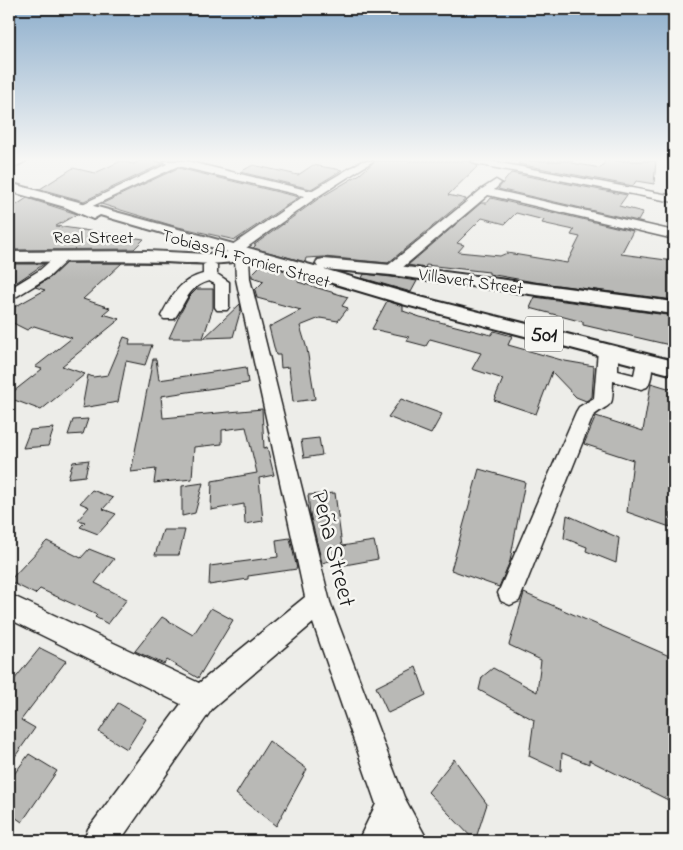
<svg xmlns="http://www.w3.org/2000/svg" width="683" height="850" viewBox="0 0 683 850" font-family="'Indie Flower',sans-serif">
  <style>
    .building { fill: #b9b9b6; stroke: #1c1c1c; fill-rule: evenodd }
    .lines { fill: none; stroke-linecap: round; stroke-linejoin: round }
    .minor-casing { stroke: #1c1c1c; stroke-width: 3 }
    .major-casing { stroke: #1c1c1c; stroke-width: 4 }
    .minor { fill: #f6f6f2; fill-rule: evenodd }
    .major { fill: #f6f6f2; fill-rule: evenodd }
    .labels { text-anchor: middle; stroke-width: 5; stroke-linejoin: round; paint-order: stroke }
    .far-street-label { font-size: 18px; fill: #1c1c1c; stroke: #f6f6f2 }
    .shield { fill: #f6f6f2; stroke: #5d5d5c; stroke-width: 1 }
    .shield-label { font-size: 20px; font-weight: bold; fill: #1c1c1c }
    .near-street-label { font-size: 25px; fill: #1c1c1c; stroke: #f6f6f2 }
  </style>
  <rect width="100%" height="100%" fill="#edede9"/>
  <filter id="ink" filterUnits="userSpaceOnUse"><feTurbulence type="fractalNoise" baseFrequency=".02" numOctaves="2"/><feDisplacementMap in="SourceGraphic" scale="10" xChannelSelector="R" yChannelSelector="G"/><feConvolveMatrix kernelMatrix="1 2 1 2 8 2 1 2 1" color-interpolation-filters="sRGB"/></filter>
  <g filter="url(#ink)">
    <path class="building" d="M121,161L133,164L140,161H154L164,163L84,201L40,189L73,168L95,173Z
      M375,161H469L478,166L448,195L466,199L388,263L324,257L306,258L305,262L253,248L256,245H254L318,199L360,174Z
      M522,161H573L572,163L601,168L605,161H656L654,184L636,181L633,186L518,164Z
      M253,165L298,175L313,165L342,170L311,189L240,172Z
      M178,168L299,197L235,240L174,226L101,204Z
      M511,173L627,195L619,206L643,212L638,221L498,189Z
      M27,198L77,214L56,226L144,239L134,249L9,250V210Z
      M491,198L633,231L621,254L674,261V300L534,282L489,274V272L426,265L425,268L408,265L481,203H487ZM516,213L544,220L542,223L574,230L571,235L580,237L567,263L507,253L500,256L458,252L464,245L457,243L482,218L505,224Z
      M66,263H122L83,299L110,308L103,314L120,319L62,366L85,374L41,410L9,398V395L42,369L35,367L72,338L34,326L27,330L9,321V310L45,290L35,287L51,277Z
      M9,264H44L17,282L9,279Z
      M262,264L300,275L298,282L348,297L342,306L348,308L338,321L320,318L300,326L307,349L315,399L293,402L289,367L281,368L280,355H276L269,327L301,310L257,298L255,290L264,281L252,277V274Z
      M364,274L391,277L417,281L411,292L362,278Z
      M197,289H213V308L203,338H169L180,314L189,297Z
      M535,297L674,316V346L583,325V322L530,308Z
      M387,301L403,306V311L420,317L491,335L494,331L512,336L508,345L565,361L594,366L592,397L586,401L576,397L552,372L536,414L494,400L503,379L472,369L481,353L430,339L426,346L407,341L409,337L372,329Z
      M240,304L241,309L233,337L204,338Z
      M124,337L130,339L129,345H152L145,365L126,361L118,402L82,408L88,375L93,377L108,375Z
      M153,359H156L159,380L246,367L248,383L161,396L163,418L262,409L264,448L267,447L274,475L259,478L263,521L245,524L244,504L211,510L212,481L257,473L246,427L222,430V444L194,447L192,479L154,483L156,469L131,472Z
      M651,383L671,389V393L674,394V474L673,473L670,527L627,512L633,460L584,444L596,416L643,431Z
      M401,399L442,414L431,434L388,417Z
      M88,419L83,434L68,435L73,420Z
      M54,428L48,446L23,448L30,430Z
      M319,438L322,455L304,458L301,440Z
      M89,460L85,476L68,478L73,462Z
      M479,469L525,482L510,561L499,587L451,570Z
      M203,483L195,513L182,516V486Z
      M92,490L113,498L103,509L116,514L98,534L80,527L85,522L78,520L89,507L80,503Z
      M335,493L342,546L374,541L378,559L345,565L343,557L322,563L310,514L308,495Z
      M567,515L619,538L616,563L586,551L587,547L564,538Z
      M163,530H185L179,555H155Z
      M290,538L297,569L248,576V579L209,585L210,566L278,557L276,540Z
      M47,541L81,558L89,549L114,559L95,583L127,599L108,624L95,617L97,615L40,589L35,594L9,581Z
      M524,593L674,658V803L589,760V764L562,753L561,771L529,756L534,720L479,690L482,677L493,668L537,692L541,660L509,645Z
      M211,608L233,620L198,678L167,660L164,664L135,651L162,617L193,635Z
      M40,648L66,661L21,720L35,728L9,765V686Z
      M416,667L426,695L388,713L376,687Z
      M118,703L146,719L127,749L99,732Z
      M269,741L307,769L276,826L236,794Z
      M29,754L57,771L22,822L9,813V781Z
      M454,759L487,804L475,841L428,792Z"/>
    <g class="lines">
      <g class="minor-casing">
        <path id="minor" d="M14,161H26L9,170V163Z
          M164,161H186L311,191L362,161H373L317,197L239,253H229L228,250L229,247L304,196L178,166L84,210L80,211L74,208L167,164Z
          M471,161H490L674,196V202L476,164Z
          M496,180L501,183L494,190L674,231V239L488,195L396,273H386L384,270L386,267L482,189Z
          M63,253L70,257L50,276L14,298L9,299V289L40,270L58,254Z
          M242,254L249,258L250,279L330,602L404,797L428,841H394L393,839L391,841H358L376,804L313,623L212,709L120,841H84L88,829L181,704L9,619V594L199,683L305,597L236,279L235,258Z
          M210,261L217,265V274L229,282V307L227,310H217L215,307V284L209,281C187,287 186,303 174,319H164L161,316C172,295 180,280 203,274V265Z
          M606,345L612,346L614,350V356L618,360V371L634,375L638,356L644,355L650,356C654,363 652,380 647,387L641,389L613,381C612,410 614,400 593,416L519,601L510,605L501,601L498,593L576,412L579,407L594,398L598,350L600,346Z"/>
      </g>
      <g class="major-casing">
        <path id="major" d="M9,183L318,267L316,264L318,260L324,259L391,265L674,302V314L391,275L324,269L420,297L674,361V375L406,305L245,257C236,266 198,263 185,263C126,260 68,262 9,262V252L147,251L208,254L228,252L100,215L93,219L65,207L9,191Z"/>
      </g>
      <use href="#minor" class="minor"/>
      <use href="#major" class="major"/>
    </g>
  </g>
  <linearGradient id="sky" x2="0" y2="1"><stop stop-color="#8daecc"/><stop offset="0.57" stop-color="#f7f7f5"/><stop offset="1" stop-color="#f7f7f5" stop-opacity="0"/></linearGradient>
  <rect width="683" height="280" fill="url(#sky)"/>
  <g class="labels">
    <g class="far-street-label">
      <text x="93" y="243">Real Street</text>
      <text transform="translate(246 258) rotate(16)" y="6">Tobias A. Fornier Street</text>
      <text transform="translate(471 281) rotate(8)" y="6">Villavert Street</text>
    </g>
    <rect class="shield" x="525" y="316.5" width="38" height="35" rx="4"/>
    <g class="shield-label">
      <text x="544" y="341">501</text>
    </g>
    <g class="near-street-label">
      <text transform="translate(335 548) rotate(76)" y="9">Peña Street</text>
    </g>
  </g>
  <rect width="683" height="850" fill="none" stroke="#f6f6f2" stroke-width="30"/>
  <rect x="15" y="15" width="653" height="820" fill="none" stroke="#1c1c1c" stroke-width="2" filter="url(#ink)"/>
</svg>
